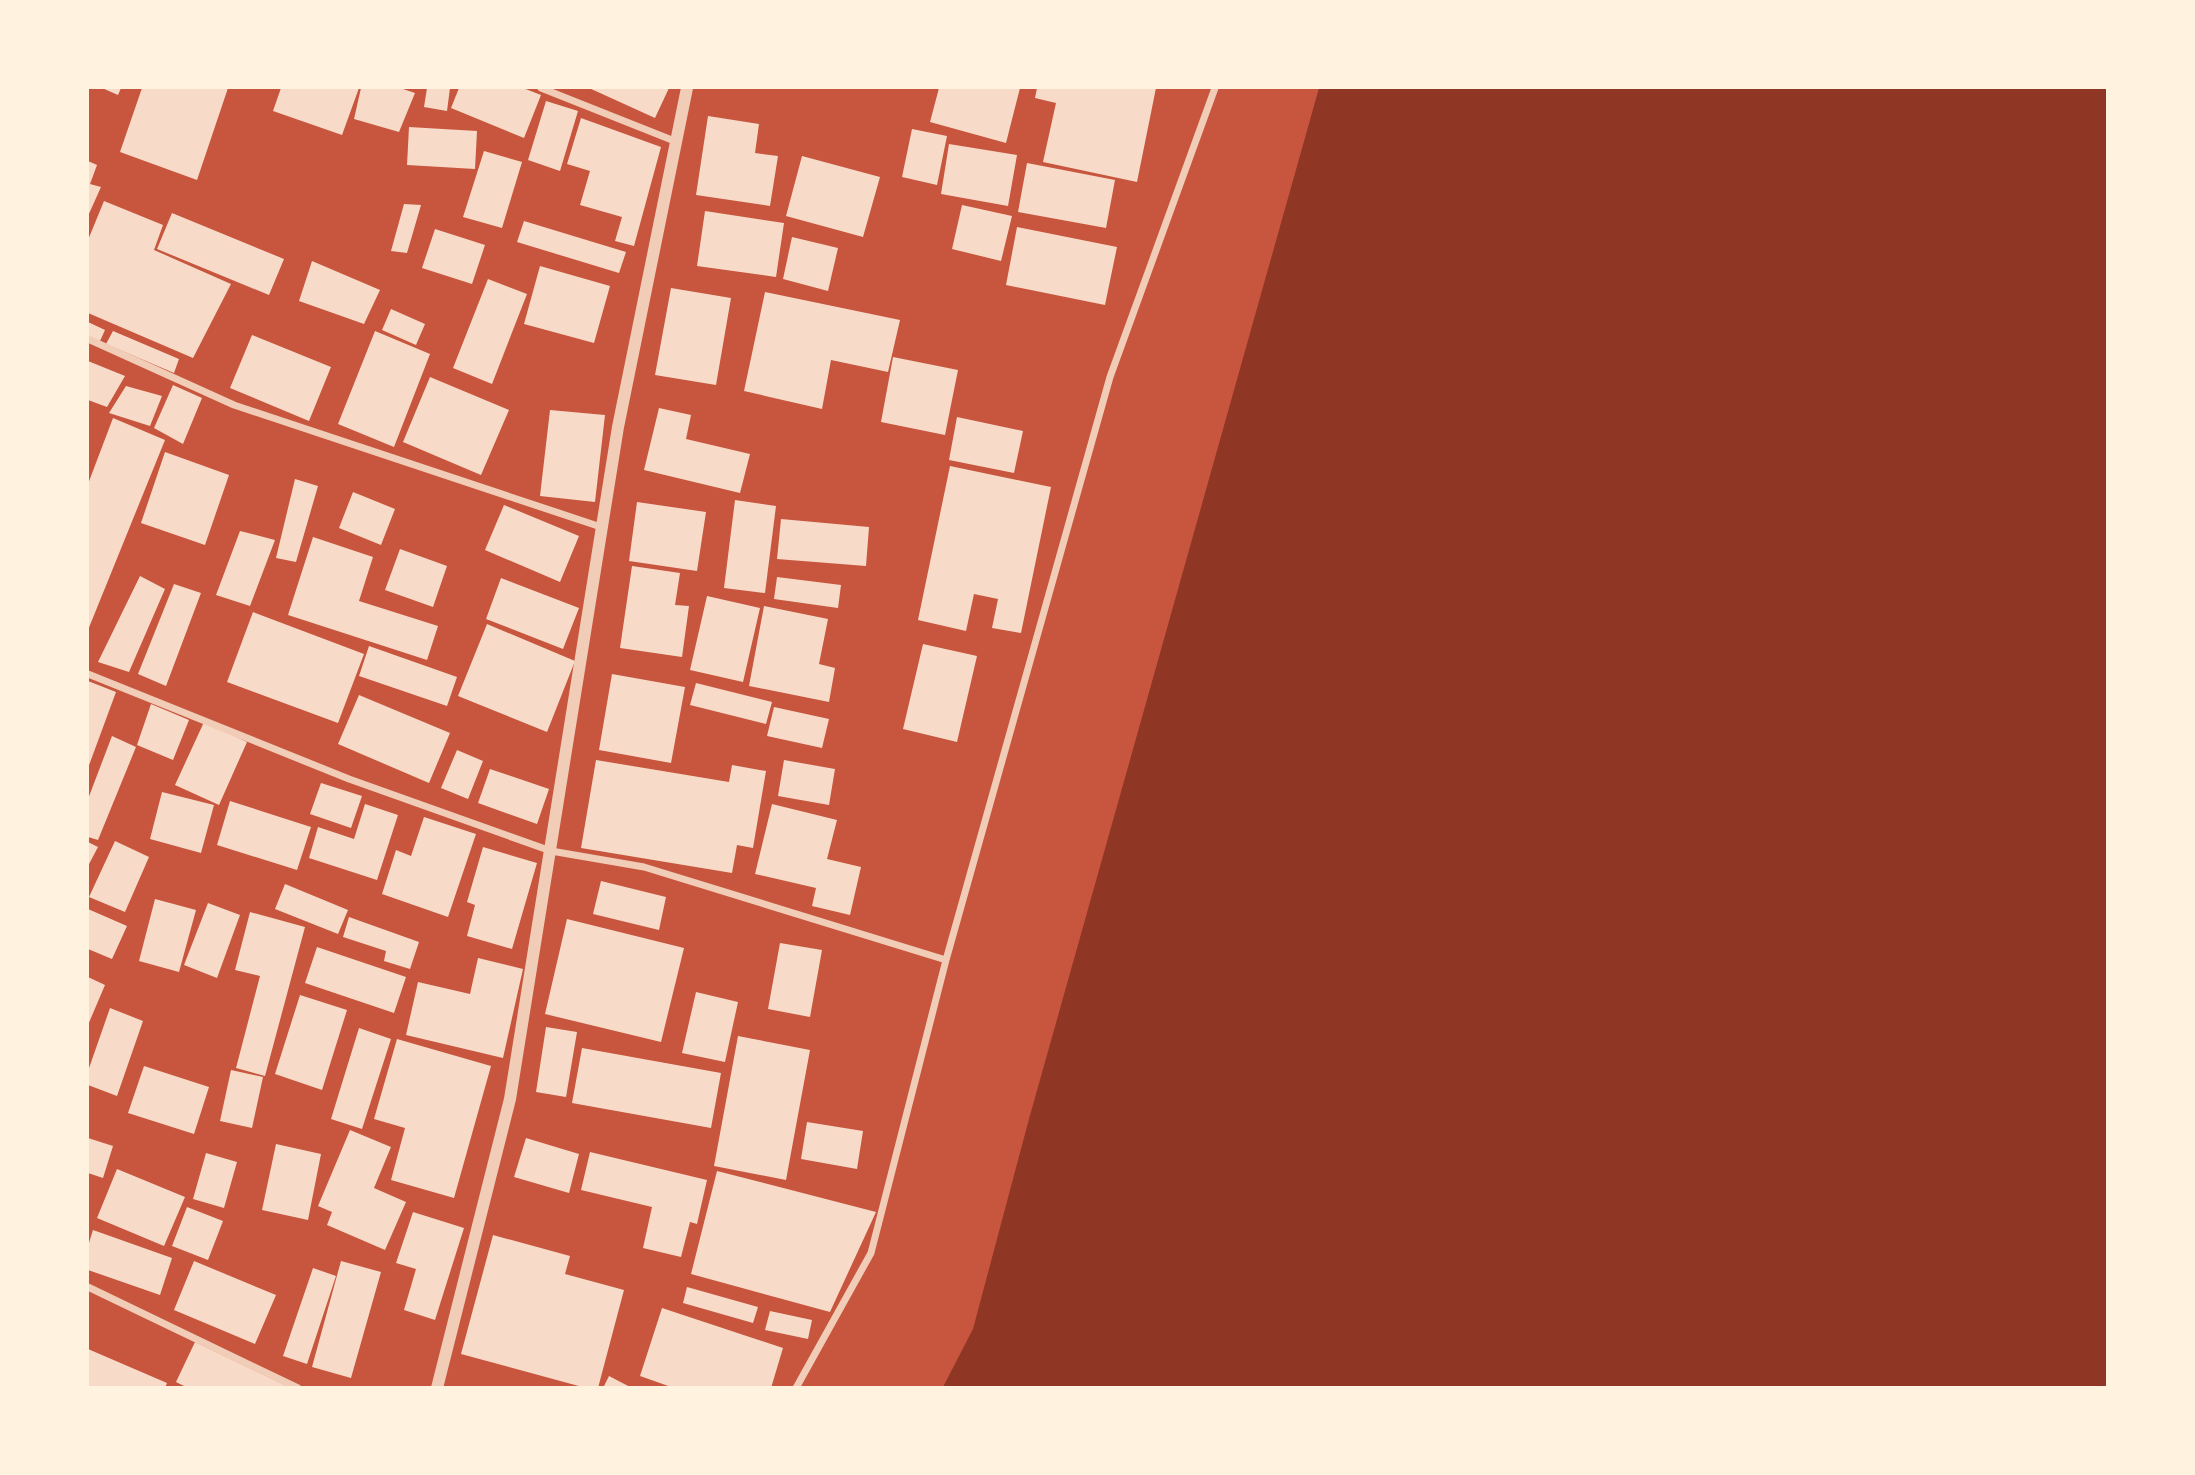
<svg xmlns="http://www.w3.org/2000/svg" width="2195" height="1475" viewBox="0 0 2195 1475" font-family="'PT Sans Narrow',sans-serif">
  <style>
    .water { fill: #8f3625 }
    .building { fill: #f7dbc8 }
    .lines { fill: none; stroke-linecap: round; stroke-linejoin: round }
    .minor { stroke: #f1ccb7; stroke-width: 7 }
    .tertiary { stroke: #f1ccb7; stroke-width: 12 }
  </style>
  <rect width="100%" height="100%" fill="#c8553d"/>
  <path class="water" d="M1319,88H2107V1387H943L973,1329L1029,1119Z"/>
  <path class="building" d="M102,88H121L118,95Z
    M142,88H228L197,180L120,152Z
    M281,88H359L342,135L273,111Z
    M361,88H400L415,93L399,132L354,119Z
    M427,88H450L447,111L424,107Z
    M459,88H523L541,95L524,138L451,108Z
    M589,88H669L655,118Z
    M939,88H1020L1006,143L930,122Z
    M1037,88H1156L1137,182L1043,162L1056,103L1035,98Z
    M546,101L578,111L560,171L528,160Z
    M708,116L759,124L755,153L778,156L770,206L696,195Z
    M581,118L661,147L634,246L615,241L622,217L580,205L590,171L567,164Z
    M409,127L477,131L475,169L407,165Z
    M912,129L947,136L937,185L902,177Z
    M949,144L1017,155L1008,206L941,194Z
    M484,151L522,162L502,228L463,217Z
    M802,156L880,177L863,237L786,216Z
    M88,161L97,165L90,184L101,187L88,216Z
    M1027,163L1115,180L1106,228L1018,212Z
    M104,201L163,225L154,250L231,284L193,358L88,313V240Z
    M404,204L421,205L407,253L391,251Z
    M962,205L1012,216L1001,261L952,249Z
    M705,211L784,223L776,277L697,266Z
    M172,213L284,259L269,295L157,249Z
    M524,221L626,252L619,273L517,242Z
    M1017,227L1117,247L1105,305L1006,285Z
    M435,229L485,245L472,284L422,268Z
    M792,237L838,248L828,291L783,279Z
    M312,261L380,290L364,324L299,301Z
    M540,266L610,286L594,343L524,324Z
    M488,279L527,294L492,384L453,368Z
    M671,288L731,298L716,385L655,375Z
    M765,292L900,320L888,372L831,360L822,409L744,391Z
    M391,309L425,324L416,345L382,330Z
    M88,322L105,330L100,341L88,336Z
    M113,331L179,359L174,373L106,344Z
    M375,331L430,354L394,447L338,424Z
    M252,335L331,367L309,421L230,388Z
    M893,357L958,370L945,435L881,422Z
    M88,361L125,376L107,407L88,400Z
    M430,377L509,410L481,475L403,442Z
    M173,385L202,398L183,444L154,428Z
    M126,386L162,396L150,426L109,413Z
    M659,408L691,415L686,439L750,454L740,493L644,470Z
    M550,410L605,415L595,502L540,496Z
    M957,417L1023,431L1014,473L949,460Z
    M113,418L165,440L88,630V484Z
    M165,452L229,475L205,545L141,523Z
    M950,466L1051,487L1021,633L992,628L998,599L974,594L966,631L918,620Z
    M295,479L318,486L296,562L276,558Z
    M353,492L395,509L381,545L339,528Z
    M735,500L776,506L765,593L724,588Z
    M637,502L706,512L697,571L629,561Z
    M504,505L579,536L560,582L485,550Z
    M781,519L869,527L866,566L777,559Z
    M240,531L275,540L250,606L216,595Z
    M313,537L373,557L359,601L438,626L427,660L288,615Z
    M400,549L447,566L433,607L385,590Z
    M632,566L680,573L675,605L689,606L682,657L620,648Z
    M140,576L165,589L129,672L98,662Z
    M777,577L841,585L838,608L774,599Z
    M501,578L579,608L563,649L486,619Z
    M174,584L201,593L166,686L138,674Z
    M707,596L760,608L743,682L690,670Z
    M764,606L828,619L819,664L835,668L829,702L749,686Z
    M253,612L364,654L338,723L227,682Z
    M487,624L575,661L547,732L458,696Z
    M923,644L977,656L957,742L903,729Z
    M369,646L457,677L447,706L359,676Z
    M612,674L685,687L671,763L599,750Z
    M88,681L116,692L88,768Z
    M696,683L772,702L766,724L690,705Z
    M359,695L450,733L429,783L338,744Z
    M151,704L189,720L173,760L137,745Z
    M774,707L829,719L822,748L767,736Z
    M204,722L247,742L219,805L175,785Z
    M112,736L136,747L98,840L88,837V799Z
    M457,750L483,761L468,799L441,788Z
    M596,760L729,782L732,765L766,771L753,848L737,845L732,873L581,848Z
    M784,760L835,769L829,805L778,796Z
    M490,769L549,789L537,824L478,803Z
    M321,783L362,796L351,828L310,814Z
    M162,792L214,805L201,853L150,839Z
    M230,801L311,827L297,870L217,845Z
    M365,804L398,815L377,880L309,858L318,827L354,839Z
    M772,804L837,820L827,859L861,867L850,915L812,906L816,888L755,874Z
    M424,817L476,834L448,917L382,894L396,850L411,856Z
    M115,841L149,857L125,912L89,897Z
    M88,842L98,847L88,866Z
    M483,847L537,863L512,949L467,936L475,905L467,902Z
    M601,881L666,897L659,930L593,914Z
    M285,884L348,910L338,934L275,909Z
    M155,899L196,910L179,972L139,961Z
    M208,903L240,915L217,978L184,965Z
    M88,909L127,926L112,959L88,949Z
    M250,912L305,927L265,1076L236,1068L260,976L235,970Z
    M349,917L419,942L410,969L384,961L386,951L343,937Z
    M567,919L684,948L661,1042L545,1014Z
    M780,943L822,950L810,1017L768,1009Z
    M317,947L406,977L394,1013L305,983Z
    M478,958L523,969L503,1058L406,1035L418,982L470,994Z
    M88,977L105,985L88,1025Z
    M696,992L738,1002L725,1062L682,1053Z
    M300,995L347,1010L322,1090L275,1074Z
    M110,1008L143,1021L117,1096L88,1085V1071Z
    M546,1027L577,1032L566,1097L536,1092Z
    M359,1028L391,1039L362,1129L331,1119Z
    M738,1036L810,1050L786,1180L714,1166Z
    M397,1039L491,1066L454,1198L391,1180L405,1128L374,1119Z
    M582,1048L721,1073L711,1128L572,1103Z
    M144,1066L209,1087L194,1134L128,1113Z
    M231,1070L263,1077L252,1128L220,1121Z
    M807,1122L863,1131L857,1169L801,1159Z
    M350,1130L391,1147L374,1188L406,1202L385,1250L327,1225L332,1212L318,1206Z
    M88,1138L113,1146L103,1178L88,1173Z
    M526,1138L579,1154L569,1193L514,1177Z
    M276,1144L321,1154L308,1220L262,1210Z
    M590,1152L707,1180L697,1224L690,1222L681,1257L643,1248L652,1207L581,1190Z
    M206,1153L237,1162L224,1208L193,1199Z
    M117,1169L185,1197L164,1246L97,1218Z
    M717,1171L876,1212L830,1312L691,1274Z
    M187,1207L223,1221L208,1260L172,1246Z
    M413,1212L464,1228L435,1320L404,1310L416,1269L396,1263Z
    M93,1230L172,1258L160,1295L88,1270V1246Z
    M493,1235L570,1256L565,1274L624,1290L598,1388H586L461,1354Z
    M194,1261L276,1295L255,1344L174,1310Z
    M341,1261L381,1272L351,1378L312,1367Z
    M313,1268L336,1276L307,1364L283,1356Z
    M687,1287L758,1307L753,1323L683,1303Z
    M662,1308L783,1348L771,1388H674L640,1376Z
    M770,1311L812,1320L808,1339L765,1330Z
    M195,1342L291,1388H188L176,1382Z
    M88,1349L167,1383L165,1388H88Z
    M609,1376L632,1388H603Z"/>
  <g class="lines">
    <path class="minor" d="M541,88L677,142
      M88,339L234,405L601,527
      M88,674L349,779L551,851L644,867L946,960
      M88,1287L298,1388
      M796,1388L871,1253L946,960L1110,377L1215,88"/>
    <path class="tertiary" d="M437,1388L510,1099L618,427L687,88"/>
  </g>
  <rect width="2195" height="1475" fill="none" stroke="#fff3e0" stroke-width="178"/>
</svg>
